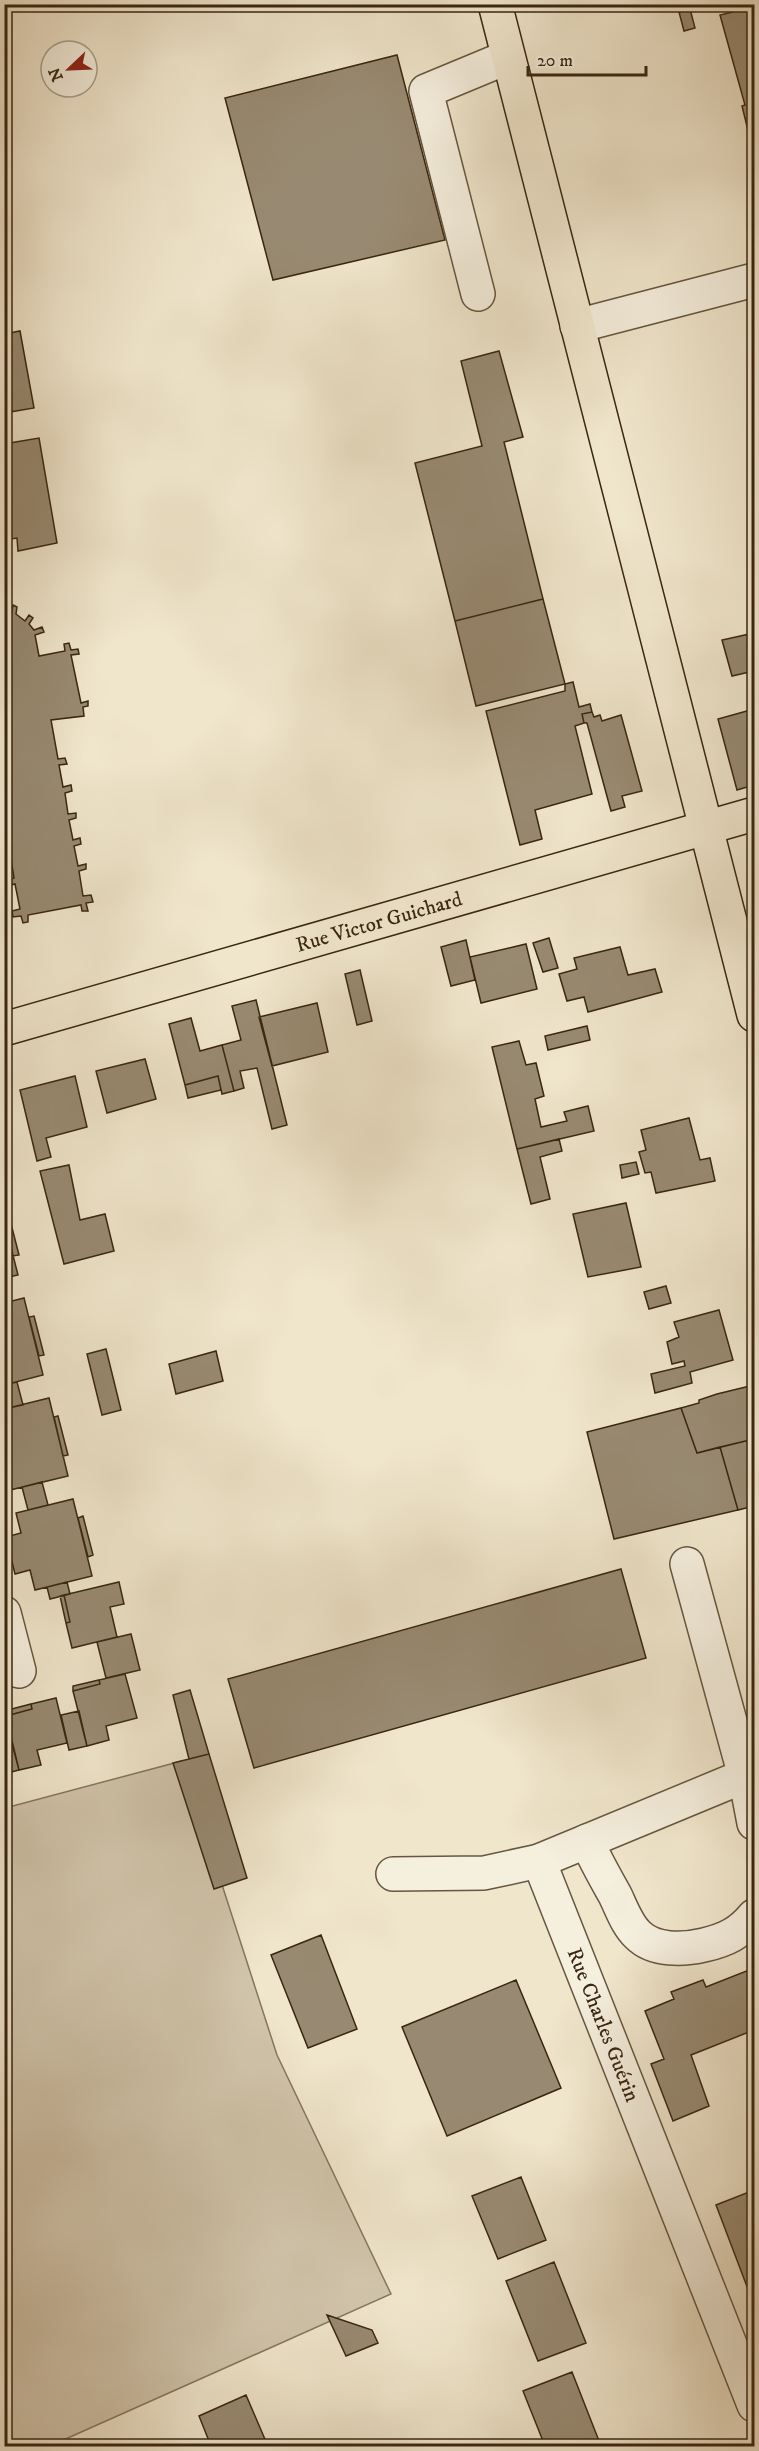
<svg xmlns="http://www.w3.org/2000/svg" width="759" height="2451" viewBox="0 0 759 2451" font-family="'IM FELL DW Pica',serif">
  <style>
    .green { fill: #d1c5ac; stroke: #85765e; stroke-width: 1.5 }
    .building { fill: #988a72; stroke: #392611; stroke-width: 1.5 }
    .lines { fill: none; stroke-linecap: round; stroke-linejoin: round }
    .minor-casing { stroke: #675640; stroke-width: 36 }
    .major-casing { stroke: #392611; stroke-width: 36 }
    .minor { stroke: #f5efde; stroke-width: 33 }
    .major { stroke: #f0e6cc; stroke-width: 33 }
    .labels { text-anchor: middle; stroke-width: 6; stroke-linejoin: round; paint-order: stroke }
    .street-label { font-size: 21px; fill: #392611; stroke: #f5efde }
  </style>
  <rect width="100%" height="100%" fill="#f0e6cc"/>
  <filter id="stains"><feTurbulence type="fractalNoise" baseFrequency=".00333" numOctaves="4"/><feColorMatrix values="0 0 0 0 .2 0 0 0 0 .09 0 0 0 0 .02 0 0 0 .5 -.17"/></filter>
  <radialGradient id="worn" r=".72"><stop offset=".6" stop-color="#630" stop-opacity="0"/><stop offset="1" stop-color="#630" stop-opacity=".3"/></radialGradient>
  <path class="green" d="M182,1761L277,2055L391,2294L50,2446H5V1808Z"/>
  <path class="building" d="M754,7V150L753,151L742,106L745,105L720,15Z
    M690,9L695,28L684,31L679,12Z
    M397,55L445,240L273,280L225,98Z
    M20,331L34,408L4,413V334Z
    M20,331L34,408L4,413V334Z
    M499,351L523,437L504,442L543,599L455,621L415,463L482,446L461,361Z
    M39,438L57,543L18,551L17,538L4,540V444Z
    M39,438L57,543L18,551L17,538L4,540V444Z
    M543,599L565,684L476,706L455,621Z
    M13,605L17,607L16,614L25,621L29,615L33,618L29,624L34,630L42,627L44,632L35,635L39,656L65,651L64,644L69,643L71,650L78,649L79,654L71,655L81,703L88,701V706L83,707L84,716L51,720L58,759L65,758L67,764L59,765L63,787L71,785L72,791L65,793L68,814L76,813V818L69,820L73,840L80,838L81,844L74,846L78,866L86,864V869L79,871L83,896L91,895L93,902L86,903L88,911H82L81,905L28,915V922L23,923L21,916L13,917L12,911L20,909L15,884L7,886V880L14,878L11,859L4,860V854L10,853L4,833V614L11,615Z
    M754,633V671L732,676L722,640Z
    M573,682L579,707L590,704L592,712L582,714L584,723L575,726L592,794L535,810L542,839L520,845L486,711L565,691V684Z
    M754,709V785L737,790L718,719Z
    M592,712L594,717L600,715L602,721L621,715L642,791L622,796L625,807L611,811L587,723H584L582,714Z
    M549,938L558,968L543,972L533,943Z
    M466,940L475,980L451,986L441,947Z
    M526,944L537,989L481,1003L470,957Z
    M620,947L628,975L655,969L662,992L588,1012L584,997L567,1001L559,974L577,969L574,958Z
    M360,970L372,1021L357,1025L345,974Z
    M256,1000L287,1125L272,1129L257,1068L240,1071L244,1088L234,1091L222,1045L241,1040L232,1006Z
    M317,1003L328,1052L272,1066L259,1017Z
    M191,1018L200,1051L222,1045L234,1091L222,1094L218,1076L185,1085L169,1024Z
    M587,1026L590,1040L548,1050L545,1036Z
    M519,1041L526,1065L536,1063L544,1096L535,1099L541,1127L567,1121L564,1112L588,1106L594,1131L517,1149L492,1047Z
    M145,1059L156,1099L107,1113L96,1071Z
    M75,1076L87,1127L46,1138L51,1157L37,1161L20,1090Z
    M218,1076L221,1090L188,1098L185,1085Z
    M689,1118L700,1160L710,1158L715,1181L656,1193L651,1172L645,1173L639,1152L646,1150L641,1130Z
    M559,1139L562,1151L540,1157L550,1199L531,1204L517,1149Z
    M636,1162L639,1174L622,1178L620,1165Z
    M69,1165L80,1220L105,1214L114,1251L64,1264L40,1171Z
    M626,1203L641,1267L588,1277L573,1214Z
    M9,1216L19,1255L13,1256L4,1220V1217Z
    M4,1220L18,1275L4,1278Z
    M666,1286L671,1303L649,1309L644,1292Z
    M24,1298L43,1375L4,1385V1303Z
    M719,1310L733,1360L690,1372L692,1383L655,1393L651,1374L685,1366L684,1361L672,1364L667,1342L679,1337L674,1322Z
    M34,1316L44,1355L39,1356L29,1317Z
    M106,1349L121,1410L102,1415L87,1354Z
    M216,1351L223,1381L176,1394L169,1364Z
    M17,1382L23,1405L4,1409V1385Z
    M754,1385V1439L697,1453L681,1408L699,1403V1400L717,1394Z
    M49,1398L68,1476L10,1490L4,1470V1409Z
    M681,1408L697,1453L720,1447L738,1510L614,1539L587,1432Z
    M58,1416L68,1455L63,1456L54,1417Z
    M754,1439V1506L738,1510L720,1447Z
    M42,1482L48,1505L28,1510L22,1487Z
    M73,1499L92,1576L35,1590L30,1570L15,1574L6,1537L21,1533L16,1513Z
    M83,1516L93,1555L88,1557L78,1518Z
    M621,1569L646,1658L254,1768L228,1679Z
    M67,1582L70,1594L50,1599L47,1587Z
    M119,1582L124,1604L110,1607L117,1637L72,1648L66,1623L70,1622L64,1595Z
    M64,1595L70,1622L66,1623L60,1596Z
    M131,1634L140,1670L106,1678L97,1642Z
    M125,1674L137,1718L106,1726L109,1740L87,1746L73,1691L100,1684L99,1680Z
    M99,1680L100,1684L73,1691V1686Z
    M190,1690L209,1754L189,1759L173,1695Z
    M56,1698L67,1743L37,1750L41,1765L19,1770L6,1716L32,1709L31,1704Z
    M31,1704L32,1709L6,1716L4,1711Z
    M79,1711L87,1746L69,1750L61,1715Z
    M10,1736L19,1770L4,1774V1737Z
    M209,1754L247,1878L214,1889L173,1763Z
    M321,1935L357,2029L308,2048L271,1955Z
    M754,1968V2030L691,2055L709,2106L673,2121L651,2064L664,2059L645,2011L674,1999L671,1992L703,1980L706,1987Z
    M516,1980L561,2088L447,2136L402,2027Z
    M521,2177L546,2240L498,2259L472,2196Z
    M754,2190V2305L716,2205Z
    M554,2262L586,2343L538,2361L506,2281Z
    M327,2315L372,2330L378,2343L346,2356Z
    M572,2372L601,2446H545L523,2391Z
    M246,2395L267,2444L271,2442L273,2446H211L199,2416Z"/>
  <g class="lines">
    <g class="minor-casing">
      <g id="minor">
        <path d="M478,294L426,91L508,57"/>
        <path d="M577,326L754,280"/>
        <path d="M687,1564L745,1776L754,1823"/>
        <path d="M4,1613L19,1671"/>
        <path d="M587,1841C595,1860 605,1877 615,1895C621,1907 627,1925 638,1935C654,1951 683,1950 704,1945C726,1940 740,1933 754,1916"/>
        <path id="s1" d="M539,1861L754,2405"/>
        <path d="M393,1874L484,1873L539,1861L754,1772"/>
      </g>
    </g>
    <g class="major-casing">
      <g id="major">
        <path d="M495,4L754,1015"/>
        <path id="s2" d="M4,1029L754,814"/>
      </g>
    </g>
    <use href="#minor" class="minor"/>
    <use href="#major" class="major"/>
  </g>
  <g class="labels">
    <g class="street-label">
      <text dy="7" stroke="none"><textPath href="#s2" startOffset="390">Rue Victor Guichard</textPath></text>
      <text dy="7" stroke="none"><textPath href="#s1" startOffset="176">Rue Charles Guérin</textPath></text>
    </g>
  </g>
  <rect width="759" height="2451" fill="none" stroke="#f0e6cc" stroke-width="24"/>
  <rect x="6" y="6" width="747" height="2439" fill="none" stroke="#392611" stroke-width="3"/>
  <rect x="12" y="12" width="735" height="2427" fill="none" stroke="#392611" stroke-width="1.5"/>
  <g transform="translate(69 69) rotate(247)"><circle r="28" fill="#f5efde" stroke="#aa9f8c" stroke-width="1.5"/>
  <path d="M0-4.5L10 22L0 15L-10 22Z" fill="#8f2418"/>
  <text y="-9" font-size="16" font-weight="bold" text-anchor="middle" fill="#392611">N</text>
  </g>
  <path d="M528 66v9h118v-9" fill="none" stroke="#392611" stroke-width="3"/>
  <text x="537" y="66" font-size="18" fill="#392611" stroke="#f5efde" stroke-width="4.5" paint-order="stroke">20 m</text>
  <rect width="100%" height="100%" filter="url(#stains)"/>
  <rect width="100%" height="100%" fill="url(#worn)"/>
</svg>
